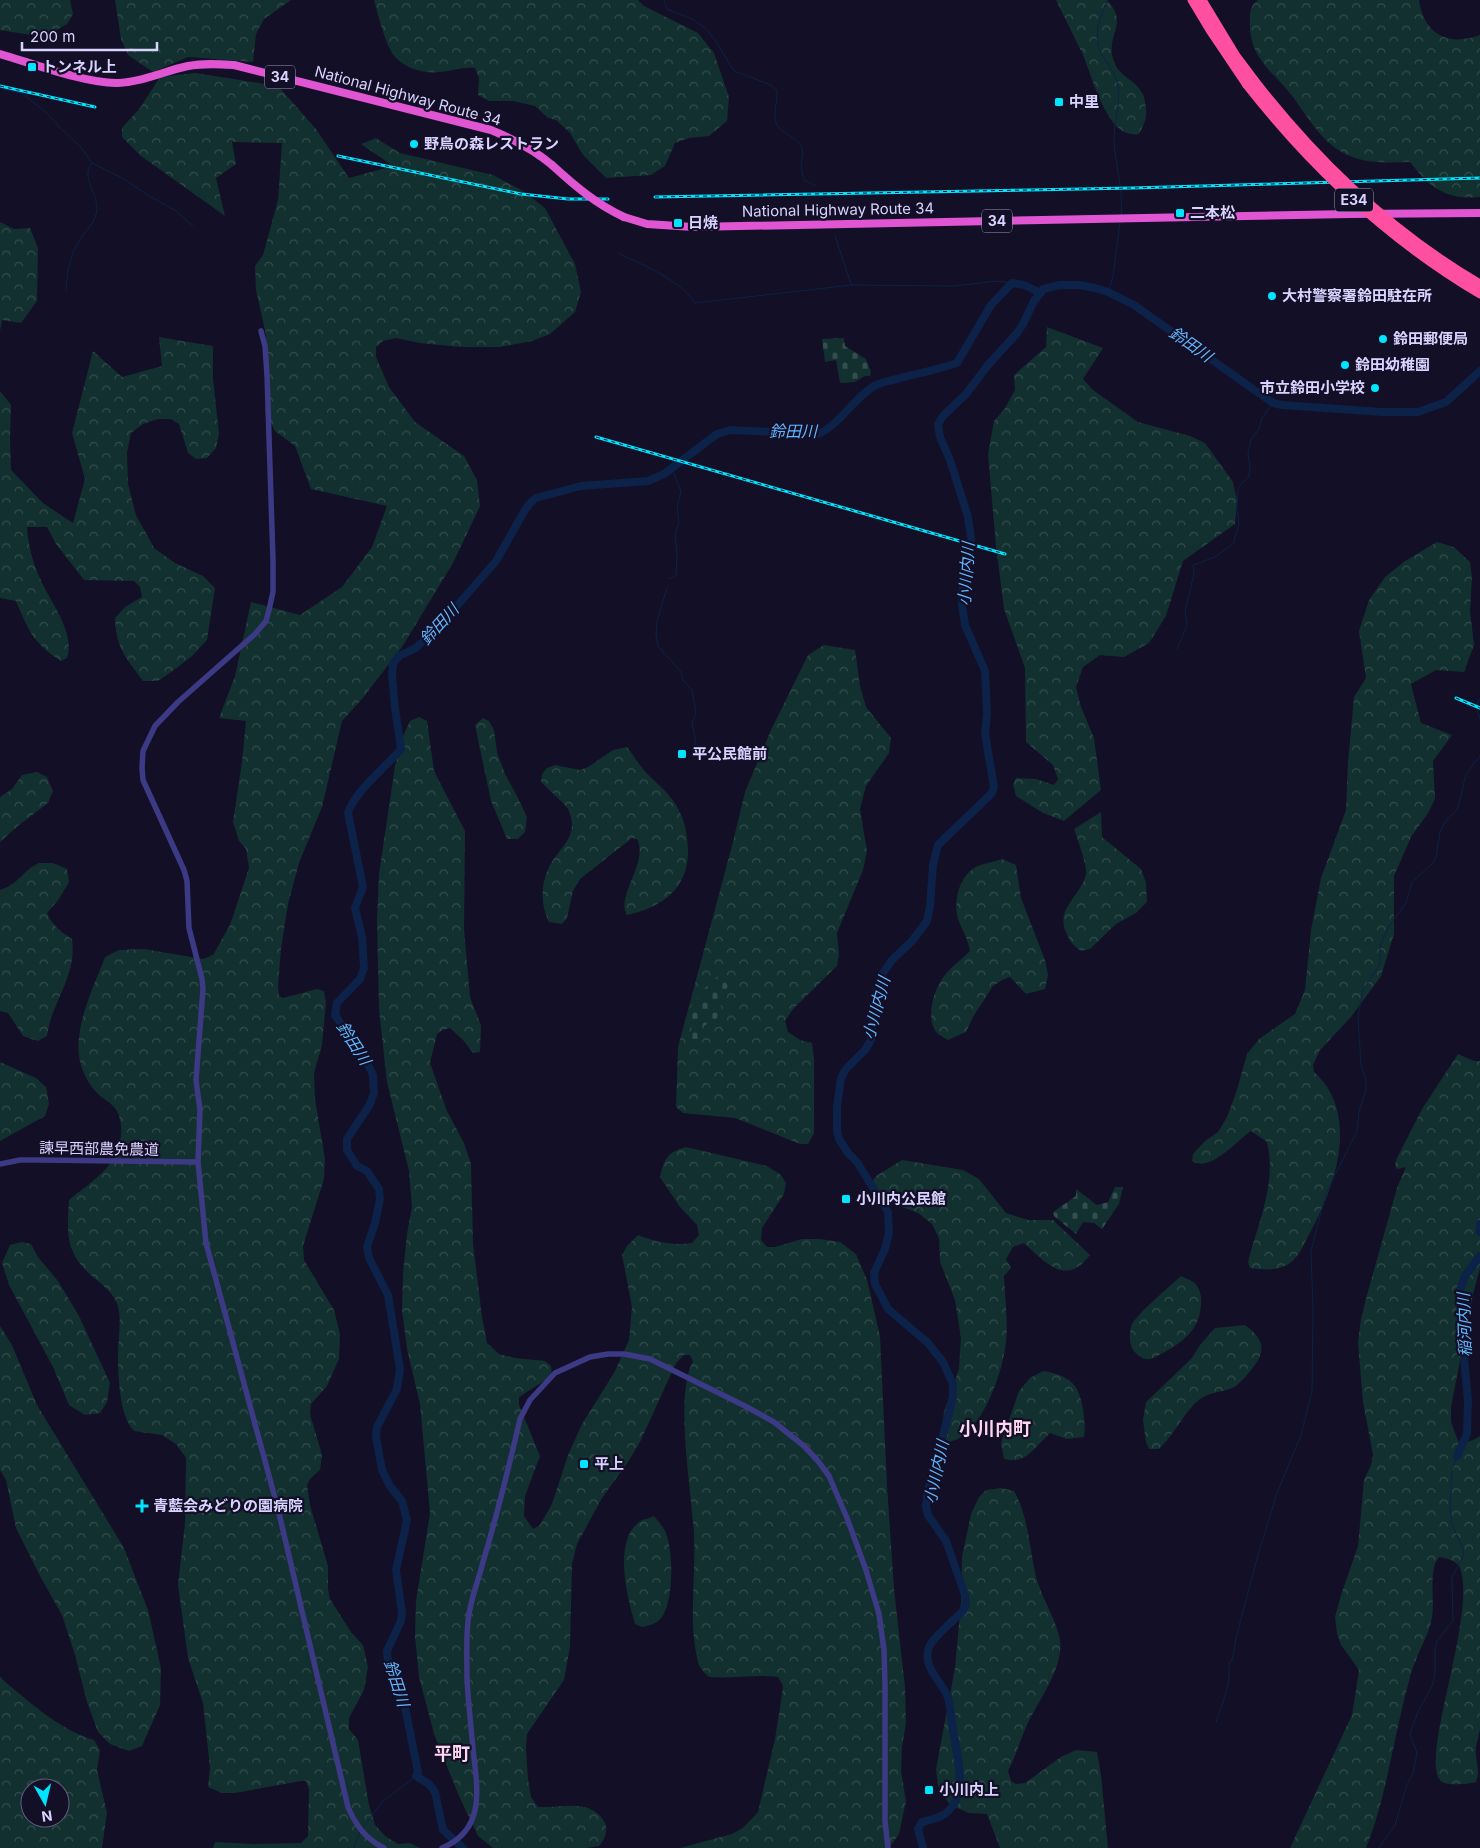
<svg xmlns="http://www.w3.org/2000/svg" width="1480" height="1848" viewBox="0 0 1480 1848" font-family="Inter,'Noto Sans JP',sans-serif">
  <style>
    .forest { fill: url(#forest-crowns); fill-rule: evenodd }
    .cemetery { fill: url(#cemetery-stones) }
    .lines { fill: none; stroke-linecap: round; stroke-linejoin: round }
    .stream { stroke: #0c2248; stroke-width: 1 }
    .river { stroke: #0c2248; stroke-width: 8 }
    .tertiary { stroke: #3d3a85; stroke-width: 5.5 }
    .trunk { stroke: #e055d1; stroke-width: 8 }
    .motorway { stroke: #ff4fa3; stroke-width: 9 }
    .rail-casing { stroke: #00e5ff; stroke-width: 3 }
    .rail { stroke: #130f26; stroke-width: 1; stroke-dasharray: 4; stroke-linecap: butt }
    .trunk-bridge { stroke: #e055d1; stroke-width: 8 }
    .motorway-bridge { stroke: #ff4fa3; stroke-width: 9 }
    .poi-dot { fill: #00e5ff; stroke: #130f26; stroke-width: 2 }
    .labels { text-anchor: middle; stroke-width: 4.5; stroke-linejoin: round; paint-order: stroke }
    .shield { fill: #130f26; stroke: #9e99be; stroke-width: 1 }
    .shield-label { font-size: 14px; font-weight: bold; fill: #d9d4ff }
    .poi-label { font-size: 15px; font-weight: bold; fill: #d9d4ff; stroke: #130f26; text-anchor: start }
    .street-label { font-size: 15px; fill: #d9d4ff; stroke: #130f26 }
    .water-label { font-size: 16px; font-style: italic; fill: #62b6ff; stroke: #130f26 }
    .quarter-label { font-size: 18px; font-weight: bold; fill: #ffd6f0; stroke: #130f26 }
  </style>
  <defs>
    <pattern id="forest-crowns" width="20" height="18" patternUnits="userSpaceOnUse" patternTransform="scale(1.25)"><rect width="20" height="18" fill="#12302f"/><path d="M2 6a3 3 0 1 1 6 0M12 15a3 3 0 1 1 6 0" fill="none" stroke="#344d4e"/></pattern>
    <pattern id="cemetery-stones" width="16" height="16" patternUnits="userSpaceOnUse" patternTransform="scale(1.25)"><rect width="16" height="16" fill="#12302f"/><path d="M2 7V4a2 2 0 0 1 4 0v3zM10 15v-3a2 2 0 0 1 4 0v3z" fill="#344d4e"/></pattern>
  </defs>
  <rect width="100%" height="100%" fill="#130f26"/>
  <path class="forest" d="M0,0H70L73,14L67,24L55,31L31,35L0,30Z
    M115,0H291L264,19L256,34L253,62L188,57L153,72L128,55L121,39Z
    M374,0H638L644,6L698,33L714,53L729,97L727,121L709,136L689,138L675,143L665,166L651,175L606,178L583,155L570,133L556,120L548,118L535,106L513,101H489L478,95L479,78L475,68C462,67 452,71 440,72C425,74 407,69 396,58C386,48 378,14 374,0Z
    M1056,0H1107C1128,23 1109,31 1112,54C1116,78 1134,77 1142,93C1145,97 1145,103 1146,108C1147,118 1144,125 1139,134C1130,136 1121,131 1115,125C1099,105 1092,78 1083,55C1074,37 1065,18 1056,0Z
    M1258,0H1419C1424,34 1448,47 1480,35V197C1446,200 1430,188 1410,162C1386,163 1360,164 1340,151C1320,139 1306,115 1293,97C1274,72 1249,59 1250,23C1250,13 1249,7 1258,0Z
    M195,73L278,86L316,129L349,178L393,166L361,144L376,138L400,153L493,175L523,191L545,208L575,264L581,292L575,312L550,334L532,341L500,347H460L420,343L396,338L383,341L376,347V357L389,387L415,422L464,456L477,480L480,506L453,563L402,647L362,699L342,721L322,807L299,863L288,904L281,949L278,987L279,996L283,998L317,989L324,991L326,1002L322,1045L314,1073L315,1099L325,1159L324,1179L303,1246L304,1260L334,1310L340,1334L339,1359L327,1386L311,1404L310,1414L322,1455L320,1470L310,1479L307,1485L310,1505L328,1566V1589L330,1599L351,1632L363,1645L368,1667L364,1690L349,1718V1729L358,1740L369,1805L375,1825L385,1836L398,1844L410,1843L420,1848H213L215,1842L254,1844L301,1843L308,1836L309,1790L306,1781H301L235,1793H222L208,1787L210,1768L203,1703L188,1658L178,1585L185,1523L186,1458L176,1444L162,1435L134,1431C119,1415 118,1375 118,1354C118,1338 123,1316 116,1301C111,1291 100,1283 92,1276C65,1253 67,1233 69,1200C95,1179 124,1163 121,1125C120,1118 118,1110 112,1105C108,1101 104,1099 100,1096C89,1086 81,1070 79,1056C75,1024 94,986 105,957L119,950L144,949L203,959L213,955L230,925L249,868L246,849L239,841L233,822L242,762L246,721L219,718L235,676L251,602L300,615L342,587L372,547L387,506L311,489L295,446L275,431L265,411L267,379L266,335L256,290L255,266L263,255L278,200L282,143L232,142L236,164L216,178L225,216L141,156L122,137V128L140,108L160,77Z
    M0,222L14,229L30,228L38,248L37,301L21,323L2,320L0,331Z
    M1047,327L1103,348L1083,379L1093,390L1138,422L1190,436L1205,443L1233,482L1237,500L1235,524L1183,561L1166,616L1149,643L1124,657L1100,655L1083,667L1076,687L1081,707L1094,738L1101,790L1064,821L1043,813L1016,796L1013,784L1016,778L1036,779L1054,785L1058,779L1053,765L1026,742L1025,668L1004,609L996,546L988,454L994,421L1004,410L1015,390L1014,375L1046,347Z
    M159,337L213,346V378L219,434L216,448L207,458L196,459L188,453L179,424L171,419H158L143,424L131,433L127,453L128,484L136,515L154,548L175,563L203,576L215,588L207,640L191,657L171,672L158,681H143C126,657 116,649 115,618L125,607L142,597L140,587L134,581L84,580L56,544L47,527H27C28,543 32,561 39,576C48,599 76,632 67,658L61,661C32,642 29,631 16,601L0,598V391L11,405L10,437L11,470L43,503L73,523L85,479L72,433L93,351L122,377L162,366Z
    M1437,542L1454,547L1470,562L1472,577L1470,611L1474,645L1464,672L1436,670L1411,684L1421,723L1452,735L1433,761L1435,799L1428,813L1411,837L1394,876V934L1381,976L1351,1017L1320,1050L1313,1065L1314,1072C1360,1113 1336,1185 1311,1231C1305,1241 1300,1256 1290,1263C1279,1271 1263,1270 1250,1268L1248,1262C1258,1223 1277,1183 1267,1142L1251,1131C1236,1141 1211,1173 1192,1161L1193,1154L1205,1141L1218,1132L1227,1117L1236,1093L1247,1054L1259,1039L1295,1014L1305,990L1311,930L1321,878L1346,810L1348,762L1354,697L1366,678L1359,631L1369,600L1385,577L1405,561Z
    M824,645L855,650L860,686L866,707L891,738L889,753L866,786L860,809L867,851L863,870L837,933L839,954L837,966L794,1008L785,1021L788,1032L800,1040L812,1043L814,1058V1133L808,1144H800L735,1118L683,1113L676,1107L678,1047L733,842L745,792L771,730L808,655Z
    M419,717L427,721L434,771L465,831L464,929L470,997L481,1025L480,1052L473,1053L463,1040L450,1028L443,1030L437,1034L430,1063L447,1111L464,1143L471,1164L473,1243L482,1317L487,1343L499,1354L515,1358L545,1361L551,1366L552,1376L519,1397V1405L540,1456L525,1496L524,1516L533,1529L540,1525L552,1504L568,1455L582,1424L614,1373L629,1340L632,1307L622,1255L627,1246L638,1235C656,1242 673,1246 692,1243L699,1235L697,1225L680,1207L660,1177C664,1158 668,1152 686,1147L767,1166L781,1175L786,1183L784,1194L762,1228L761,1240L767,1247H775L802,1239H820L840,1242L856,1254L867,1280L880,1336L887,1485L894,1589L905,1687L906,1723L902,1747L901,1771L906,1801L899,1834L889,1848H680L732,1834L743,1828L758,1812L775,1739L780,1708L783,1686L778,1677C755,1674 732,1679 709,1677C704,1672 699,1668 698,1661C688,1625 696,1574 694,1535C692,1492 674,1397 693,1361L690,1355H684L676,1363L640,1442L628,1462L602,1498L577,1544L572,1564L570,1647L564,1680L527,1734L526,1748L528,1779L531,1797L538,1807C561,1808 590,1798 604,1821C609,1830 605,1839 599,1846L587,1848H493L478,1836L459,1796L434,1734L419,1677L415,1636L416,1601L430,1513L420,1404L407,1349L402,1310L403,1273L407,1234L412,1207L409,1171L387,1082L379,1010L377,920L379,874L395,766L403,736L410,721Z
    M483,718L489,721L494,730L497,752L505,774L517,796L527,817L525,832L518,839H507L491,801L475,725Z
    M627,747C633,754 637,762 643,769C653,781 668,791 676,805C685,821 687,831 688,849C689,888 663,907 627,915C615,897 649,862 637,839L632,838L580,879L573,891L567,918L562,924L549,922C539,903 541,879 553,860C565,843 579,833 568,809C566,805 546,787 541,782L542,774L547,768L555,765L580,770L588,767L613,750Z
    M37,772L47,777L53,791L48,803L19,825L0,842V797L12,789L22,775Z
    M1101,812L1102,837L1141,869L1146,883L1147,902L1136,913L1116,924L1090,949L1081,951C1071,944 1070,941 1065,930C1057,907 1081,896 1086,874C1088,868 1077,837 1074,829Z
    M1002,859L1016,865L1021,898L1045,960L1048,975L1045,989L1026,994L1010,977L1002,980L993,986L973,1017L966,1032L948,1040C945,1038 940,1036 938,1034C925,1021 933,992 942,979C949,968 961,960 970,951C968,939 962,930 958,919C953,901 959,876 976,867C984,863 994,862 1002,859Z
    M39,863H53L67,869L69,882L59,899L47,913C52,925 61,932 72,939C77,977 52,1000 47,1036L38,1041L23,1036L8,1013L0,1011V890C19,884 23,870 39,863Z
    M1458,1054L1474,1061H1480V1268L1473,1294L1451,1407V1422L1458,1441C1466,1443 1473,1441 1480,1436V1730C1478,1737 1475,1747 1476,1755C1477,1766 1480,1771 1476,1782C1470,1784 1448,1786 1442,1782C1416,1765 1480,1609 1459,1566C1454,1560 1446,1558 1439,1557C1428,1569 1435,1601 1432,1617C1430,1632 1421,1646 1416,1660C1412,1668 1410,1677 1408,1685C1393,1739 1387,1796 1366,1848H1290L1352,1715L1358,1677L1359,1670L1341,1645L1337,1634L1335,1617L1341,1595L1358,1546L1364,1480L1371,1465L1373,1455L1363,1402L1358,1343L1361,1319L1367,1295L1397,1188L1406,1167L1397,1169L1395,1166L1396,1160L1422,1109Z
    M0,1062L36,1078L46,1087L49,1104L45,1116L0,1141Z
    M902,1160L963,1170L979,1179L1006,1213L1028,1220H1053L1090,1255C1066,1287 1046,1263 1024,1243L1013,1247L1006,1259L1011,1268L1004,1276C1005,1298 1009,1328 1005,1349C1001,1376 980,1438 948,1442L943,1436L942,1427L944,1412L959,1369L961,1338L955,1300L940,1262L939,1238L932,1224L918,1213L876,1197L869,1187L876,1176Z
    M22,1242L31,1244L38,1257L58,1281L79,1316L110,1383L107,1402L100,1413L85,1415L69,1405L53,1367L9,1285L2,1263L10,1245Z
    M1181,1276C1185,1278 1191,1280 1195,1283C1200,1289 1202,1297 1201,1304C1200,1326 1188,1338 1170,1349C1164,1352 1156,1358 1149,1359C1143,1360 1137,1355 1133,1350C1129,1344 1129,1331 1132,1324C1140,1311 1169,1287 1181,1276Z
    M1245,1325C1264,1339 1267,1350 1252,1369C1247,1375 1242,1381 1236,1386C1227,1392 1211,1391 1200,1399C1183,1413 1175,1434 1159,1449H1149L1146,1442L1143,1420L1146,1402L1192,1358L1200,1345L1215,1328Z
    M0,1326L12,1345L37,1405L124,1548L148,1610L161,1668L160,1705L142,1746L129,1751L110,1744L98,1732L87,1702L75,1655L62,1615L41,1578L16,1528L6,1480L0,1470Z
    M1043,1371C1055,1373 1067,1376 1075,1386C1083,1397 1086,1424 1084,1437L1067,1439L1050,1433C1036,1446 1026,1465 1004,1459L1001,1443L1019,1391L1030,1378Z
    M1001,1488L1014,1491C1028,1516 1029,1544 1035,1572C1039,1594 1057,1620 1060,1640C1064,1668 1038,1701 1027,1725C1020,1740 1016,1756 1008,1771L1011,1781L1016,1784L1025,1783L1061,1757L1076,1750L1097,1752L1101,1775L1108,1848H1000L987,1814L969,1813L950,1805L938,1786L936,1769L955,1668L961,1602L962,1557L971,1514L979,1497L986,1490Z
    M654,1516C657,1520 661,1524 664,1529C674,1547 674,1600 662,1617C658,1623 649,1626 642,1627L635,1624C627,1597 613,1542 639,1522C643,1519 650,1518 654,1516Z
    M0,1676L4,1681C31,1703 60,1730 94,1740L100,1750L97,1770L107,1813L102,1848H0ZM30,1788H60V1818H30Z"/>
  <path class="cemetery" d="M844,338L845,346L866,359L871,372L870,376H865L855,382L840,383L836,360L825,362L822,339Z
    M720,974L728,986L722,1001L717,1018L704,1026L699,1043H692C693,1031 690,1020 690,1008L703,990Z
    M1115,1187H1123L1119,1204L1102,1229L1094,1223L1083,1222L1076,1234L1054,1216L1053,1212L1076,1196V1189L1097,1205L1108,1202Z"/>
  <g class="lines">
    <path class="stream" d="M664,0L667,9L692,19L705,28L715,40L734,71L771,85L777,90C778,99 774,110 775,118C776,134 798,135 802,149C804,154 801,160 801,165C801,170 803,175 804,180L816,186
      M1108,0C1099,19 1091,39 1104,58C1110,68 1116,74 1118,85C1121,103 1114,121 1114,139C1115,165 1124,190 1121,216
      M0,88L23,94L48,114L60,128L81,147L92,163L124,179L149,196L176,211L193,226
      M824,205L828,213
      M835,236L851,284
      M618,253C644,266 678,278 695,303L852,285L954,286L996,281L1012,283
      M66,290C67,275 69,258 77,245C83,232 97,223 97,208C97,193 81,177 91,164
      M1108,292L1113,276L1120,222
      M669,579L676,576L677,552L675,535L679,523L677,507L681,492L672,468
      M667,588L657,621L656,635L658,646L681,672L683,680L692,690L696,712L692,724L695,737V745L699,749
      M1177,649L1187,625L1185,611L1194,574L1193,565L1215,557L1233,544L1239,524L1237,510L1238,488L1249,476L1250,467L1248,454L1251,440L1259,429L1262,418L1273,403
      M1480,698L1476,706L1480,719
      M1216,1722C1223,1702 1231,1684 1229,1663L1232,1660L1237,1634L1258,1555L1277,1493L1301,1435L1312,1391L1313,1310L1311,1251L1326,1193L1357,1131L1359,1112L1366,1089V1079L1361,1066L1358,1016L1363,990L1380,964V946L1388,928L1406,903L1412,882L1433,863L1436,857L1440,832L1445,822L1458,808L1466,774L1480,756
      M362,1829L382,1802L416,1776
      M354,1848L360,1832
      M1379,1848L1395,1825L1407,1785L1413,1773L1417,1753L1410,1734L1417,1714L1432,1686L1435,1674V1649L1437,1641L1453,1621L1452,1577L1464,1555L1463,1549L1452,1524L1450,1510L1452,1470L1457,1456"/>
    <path class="river" d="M1480,1224V1232
      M1457,1456L1467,1434L1468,1401L1464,1357L1465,1326L1460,1290L1465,1276L1480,1256
      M463,1848L443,1830L435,1792L429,1784L416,1776L418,1772L405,1707L396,1677L388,1662L387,1651L401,1621L402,1613L396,1570L407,1520L402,1501L390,1486L382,1470L376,1437L377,1427L397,1389L400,1369L388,1295L369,1258L367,1247L375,1223L380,1199L379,1189L367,1171L357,1166L347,1150V1139L369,1106L374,1093L373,1075L356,1040L344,1028L335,1015L337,1003L360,979L364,968L362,937L355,908L363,887L348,813C354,792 386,767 401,749L395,708L392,674L393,664L399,656L416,648L456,607L496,561L525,510L530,503L536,498L581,486L648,481L664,474L717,434L730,430L819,434C841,423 853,399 874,386C884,381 894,380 904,377C922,373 939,369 957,363L991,305L1012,283L1024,285L1041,293
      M923,1848L918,1829L922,1822C935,1819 946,1817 954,1804C966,1785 956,1750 953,1729C951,1718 951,1706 947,1695C940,1680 922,1666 929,1647C934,1636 954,1620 963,1611L966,1604L965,1595L946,1541L928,1515L926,1507L928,1491L953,1398V1384L943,1362L928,1343L888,1309L875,1284L874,1273L885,1249L889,1233L888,1212L857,1162L848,1153L839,1139L837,1131V1107L841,1078L846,1069L865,1050L871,1040L877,990L881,976L892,960L912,941L927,921L930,906L933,865L938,845L992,793L994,787L985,734L987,714L985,671L965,625L962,605V593L970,554L971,538L968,517L950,460L940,437L938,424L943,416L966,394L988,365L1018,332L1023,324L1034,301L1043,289L1060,285H1079L1095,288L1108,292L1134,305L1273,403L1282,405L1382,412H1418L1446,402L1480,371"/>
    <path class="tertiary" d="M261,331L265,346L267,375L273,560V592L269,610L266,621L255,634L178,702L155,726L143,751L142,768L143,780L184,870L187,881L189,928L202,979L203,989L196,1080L200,1110L198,1162L206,1243L278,1509L348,1807C356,1826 366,1839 384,1848
      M0,1164L20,1160H40L198,1162
      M442,1848C487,1829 477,1787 473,1749C471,1725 468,1701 467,1678C467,1659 466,1640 468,1621C470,1600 478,1582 483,1562C497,1515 509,1467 520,1419L530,1400L555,1373L590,1357L608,1354H624L650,1359L745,1406L774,1422L804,1446L818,1461L829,1476L847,1518L866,1570L879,1614L884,1650L885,1685V1821L888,1848"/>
    <path class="trunk" d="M0,54C31,63 87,84 118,83C143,82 164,71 188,66C204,63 218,64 234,65L491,130C513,139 533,149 552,165
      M624,217L647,224L693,227L1350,214L1480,213"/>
    <path class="motorway" d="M1192,0L1210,30L1247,85
      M1202,0L1236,56L1254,80"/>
    <g class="rail-casing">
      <path id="rail" d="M0,86L95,107
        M338,156L521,194L568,199H608
        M655,197L1132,188L1480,178
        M596,437L1005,554
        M1456,698L1480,708"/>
    </g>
    <use href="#rail" class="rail"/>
    <path class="trunk-bridge" d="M552,165C575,186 596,204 624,217"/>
    <path class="motorway-bridge" d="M1254,80C1317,161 1391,232 1480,284
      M1247,85C1312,168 1389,240 1480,294"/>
  </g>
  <g class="poi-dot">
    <rect x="27" y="62" width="10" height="10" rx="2.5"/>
    <rect x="1054" y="97" width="10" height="10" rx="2.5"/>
    <circle cx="414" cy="144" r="5"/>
    <rect x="1175" y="208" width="10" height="10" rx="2.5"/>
    <rect x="673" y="218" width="10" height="10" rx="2.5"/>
    <circle cx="1272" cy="296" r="5"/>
    <circle cx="1383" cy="339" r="5"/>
    <circle cx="1345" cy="365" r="5"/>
    <circle cx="1375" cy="388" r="5"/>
    <rect x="677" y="749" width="10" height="10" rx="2.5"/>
    <rect x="841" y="1194" width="10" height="10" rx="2.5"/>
    <rect x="579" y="1459" width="10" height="10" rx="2.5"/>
    <path d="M139.5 1498.5h5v5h5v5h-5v5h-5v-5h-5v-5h5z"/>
    <rect x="924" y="1785" width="10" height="10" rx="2.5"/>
  </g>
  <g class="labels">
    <g class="shield">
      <rect x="265" y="65.5" width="30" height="23" rx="4"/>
      <rect x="1335" y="188.5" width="38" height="23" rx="4"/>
      <rect x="982" y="209.5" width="30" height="23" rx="4"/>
    </g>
    <g class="shield-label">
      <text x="280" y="82">34</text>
      <text x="1354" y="205">E34</text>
      <text x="997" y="226">34</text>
    </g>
    <g class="poi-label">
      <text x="42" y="72">トンネル上</text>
      <text x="1069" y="107">中里</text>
      <text x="424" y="149">野鳥の森レストラン</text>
      <text x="1190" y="218">二本松</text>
      <text x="688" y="228">日焼</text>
      <text x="1282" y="301">大村警察署鈴田駐在所</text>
      <text x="1393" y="344">鈴田郵便局</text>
      <text x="1355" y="370">鈴田幼稚園</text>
      <text x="1365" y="393" text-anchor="end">市立鈴田小学校</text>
      <text x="692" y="759">平公民館前</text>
      <text x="856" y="1204">小川内公民館</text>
      <text x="594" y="1469">平上</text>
      <text x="153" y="1511">青藍会みどりの園病院</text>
      <text x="939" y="1795">小川内上</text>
    </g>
    <g class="street-label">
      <text transform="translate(408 96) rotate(15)" y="5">National Highway Route 34</text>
      <text transform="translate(838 210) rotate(-1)" y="5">National Highway Route 34</text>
      <text transform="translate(99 1149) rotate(1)" y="5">諫早西部農免農道</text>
    </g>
    <g class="water-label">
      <text transform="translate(1191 344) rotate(35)" y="6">鈴田川</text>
      <text x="793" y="437">鈴田川</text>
      <text transform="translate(966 574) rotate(-86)" y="6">小川内川</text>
      <text transform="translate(439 624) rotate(-47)" y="6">鈴田川</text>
      <text transform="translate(876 1008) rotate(-75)" y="6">小川内川</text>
      <text transform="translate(354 1043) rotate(57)" y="6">鈴田川</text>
      <text transform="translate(1464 1325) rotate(-92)" y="6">稲河内川</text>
      <text transform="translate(936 1472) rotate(-78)" y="6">小川内川</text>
      <text transform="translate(397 1683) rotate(72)" y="6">鈴田川</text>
    </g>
    <g class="quarter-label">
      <text x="995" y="1435">小川内町</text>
      <text x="452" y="1760">平町</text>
    </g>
  </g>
  <g transform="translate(45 1803) rotate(172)"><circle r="24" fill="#130f26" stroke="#625e7d"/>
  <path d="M0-4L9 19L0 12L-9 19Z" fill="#00e5ff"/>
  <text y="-8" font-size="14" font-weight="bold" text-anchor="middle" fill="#d9d4ff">N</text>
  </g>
  <path d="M22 42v8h135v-8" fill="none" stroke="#d9d4ff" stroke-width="2.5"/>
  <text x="30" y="42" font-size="15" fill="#d9d4ff" stroke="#130f26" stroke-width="4" paint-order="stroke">200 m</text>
</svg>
